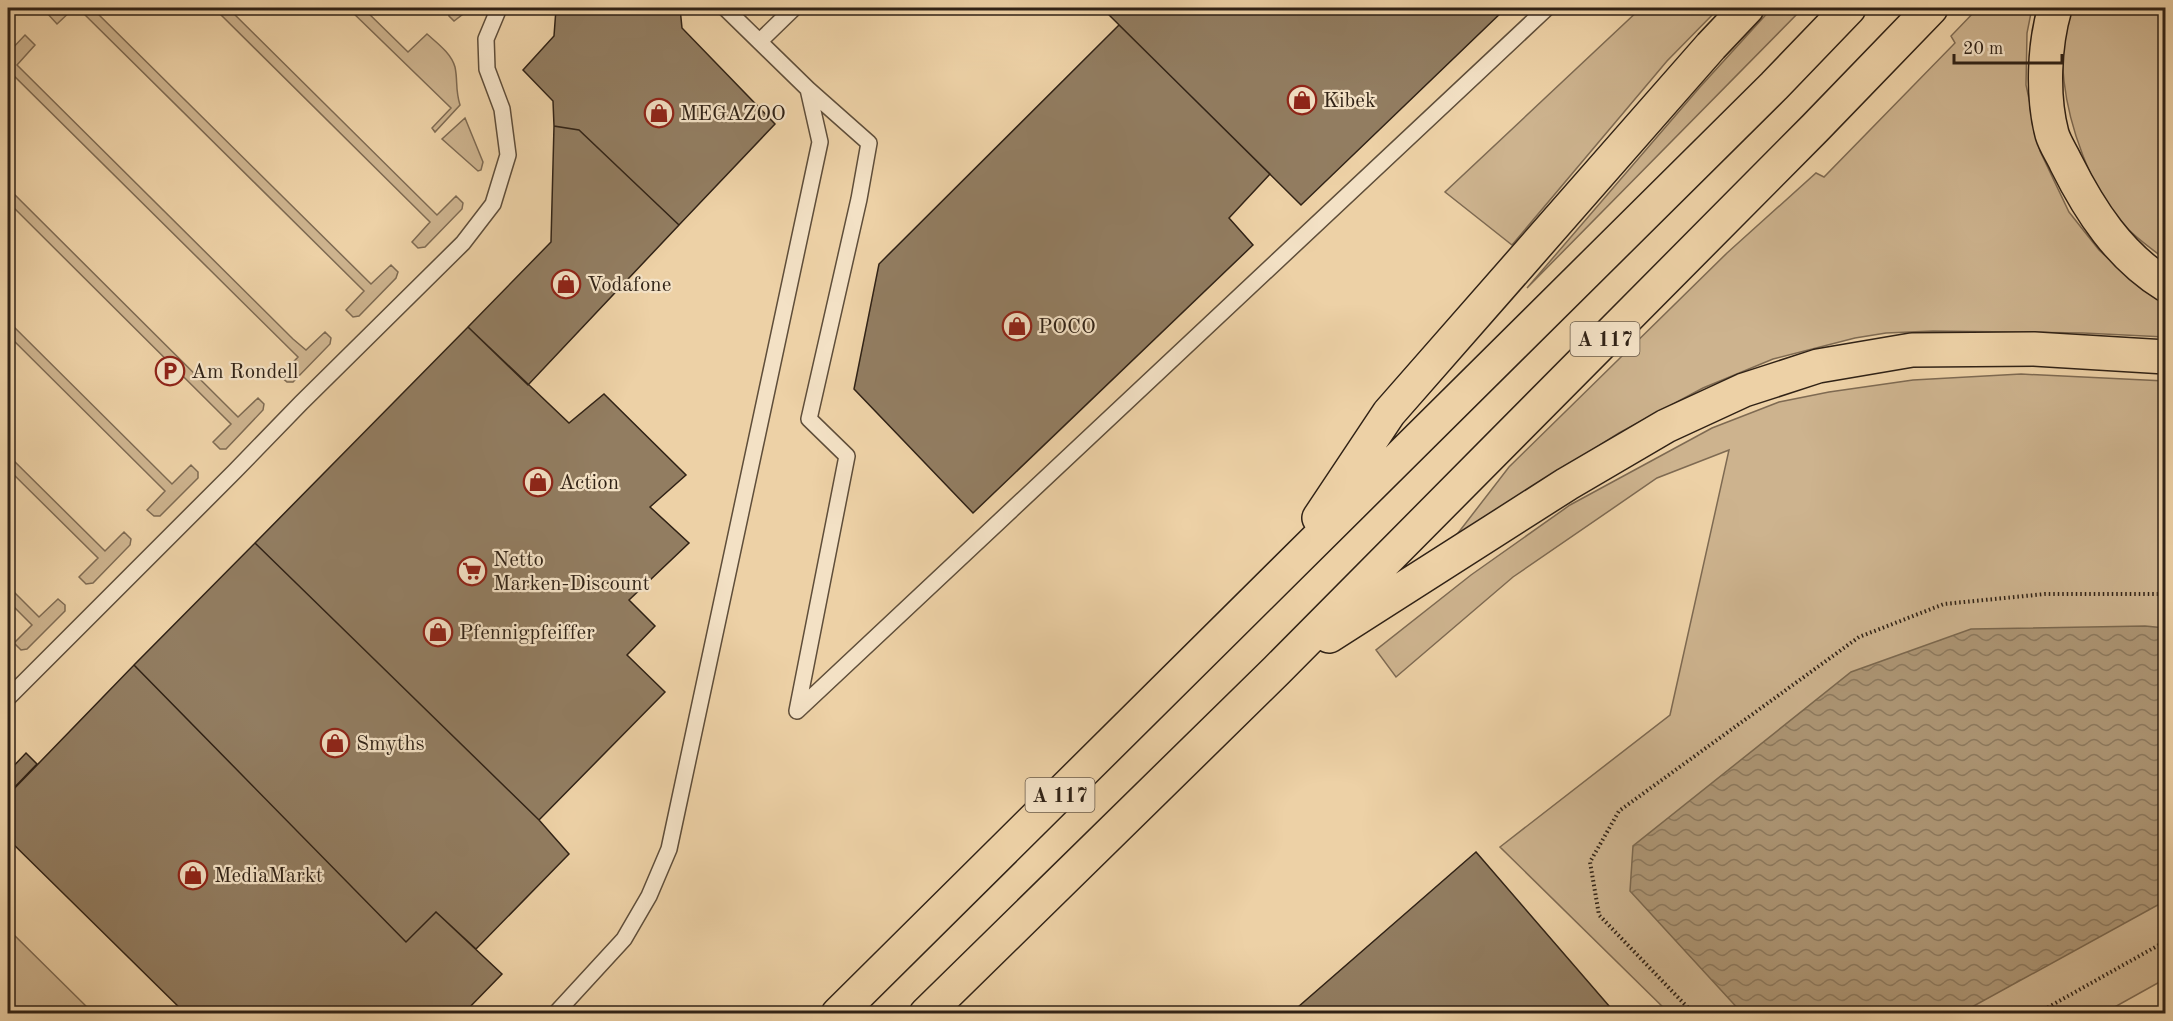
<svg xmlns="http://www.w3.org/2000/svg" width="2173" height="1021" viewBox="0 0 2173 1021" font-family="'Old Standard TT',serif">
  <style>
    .green { fill: #cdb38e; stroke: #7e6a52; stroke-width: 1.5 }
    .water { fill: url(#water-waves); stroke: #7b684f; stroke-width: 1.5 }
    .building { fill: #927d61; stroke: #302216; stroke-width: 1.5 }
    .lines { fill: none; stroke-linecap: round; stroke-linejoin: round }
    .service-casing { stroke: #5f4e3a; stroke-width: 18 }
    .motorway-casing { stroke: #302216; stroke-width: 36 }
    .path { stroke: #302216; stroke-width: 4; stroke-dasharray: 1.5 3; stroke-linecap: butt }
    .service { stroke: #f3e1c5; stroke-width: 15 }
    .motorway { stroke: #edd1a6; stroke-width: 33 }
    .labels { text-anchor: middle; stroke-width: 4.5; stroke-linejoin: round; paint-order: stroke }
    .shield { fill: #f3e1c5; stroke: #6a5b4a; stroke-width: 1.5 }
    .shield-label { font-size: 20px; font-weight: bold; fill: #302216 }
    .poi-label { font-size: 21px; fill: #302216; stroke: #f3e1c5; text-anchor: start }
  </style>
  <defs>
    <pattern id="water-waves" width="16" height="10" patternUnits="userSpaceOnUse" patternTransform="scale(1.5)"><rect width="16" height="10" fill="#ad9675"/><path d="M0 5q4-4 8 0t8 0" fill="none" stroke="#8d7a5f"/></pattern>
  </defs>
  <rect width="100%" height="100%" fill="#edd1a6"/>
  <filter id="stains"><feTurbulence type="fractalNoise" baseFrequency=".00333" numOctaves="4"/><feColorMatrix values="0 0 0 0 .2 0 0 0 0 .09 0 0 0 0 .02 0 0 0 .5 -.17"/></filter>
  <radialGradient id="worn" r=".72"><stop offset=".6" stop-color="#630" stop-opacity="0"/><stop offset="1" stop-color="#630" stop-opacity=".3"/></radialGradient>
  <path class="green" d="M53,8H74L57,24L47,13Z
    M78,8H92L371,284L391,265L398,272L396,278L359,316L353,317L346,310L364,291Z
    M214,8H228L437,215L456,196L463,203L462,209L425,247L418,248L412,242L430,222Z
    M348,8H363L408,52L427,34C437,43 451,53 455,67C458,81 455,89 460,105L435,132L432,128L451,108Z
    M453,8H471L454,21L449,16L448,13Z
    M1641,8H1719L1667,61L1512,245L1445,192Z
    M1772,8H1803L1527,288L1700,87Z
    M1978,8H2032L2027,33L2026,85L2040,151L2069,212L2099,250L2139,287L2165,305V337L2083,333L1933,331L1886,333L1855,338L1773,359L1703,388L1619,433L1455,537L1509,467L1727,253L1816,173L1824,177L1955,43L1951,36Z
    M2071,8H2165V259C2150,248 2132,235 2120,221C2090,186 2069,126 2064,81C2061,57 2065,30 2071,8Z
    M25,35L35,45L17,65L293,339L306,350L325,332L331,338L330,344L293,382H287L280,376L298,357L10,72L8,73V53Z
    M465,118L483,162L481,170L478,171L442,139Z
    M8,188L238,417L258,398L264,404L263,410L226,449H220L213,442L231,424L8,202Z
    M8,321L172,484L191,465L198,472V478L160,516H154L147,510L165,491L8,335Z
    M2021,374L2165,381V979L2104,1013H1669L1500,847L1670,715L1729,450L1657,478L1513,577L1396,677L1376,650L1471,575L1570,505L1712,428L1779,402L1829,392L1913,380Z
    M8,455L105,551L124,532L131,539L130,545L93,583L86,584L79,577L98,558L8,469Z
    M8,586L39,617L58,599L65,605V611L27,649L21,650L14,643L32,625L8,601Z
    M8,929L93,1013H8Z"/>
  <path class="water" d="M2145,626L2165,628V901L1961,1013H1742L1630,891L1633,846L1851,672L1971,629Z"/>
  <path class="building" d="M579,8H680L682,28L775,124L679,225L579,130L554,126L553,101L523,70L554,36L556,9Z
    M1102,8H1506L1301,205Z
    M1119,25L1270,174L1229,218L1253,245L973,513L854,389L879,264Z
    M554,126L579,130L679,225L528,385L468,327L551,242Z
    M468,327L569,423L604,394L686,475L650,507L689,543L629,600L655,626L627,655L665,692L539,820L255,543Z
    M255,543L539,820L569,854L476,949L436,912L406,942L134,665Z
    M134,665L406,942L436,912L502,974L463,1014H186L8,839V795Z
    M26,753L37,764L8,794V772Z
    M1476,852L1616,1014H1290Z"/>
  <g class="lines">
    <g class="service-casing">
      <path id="service" d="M760,41L794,8
        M8,698L235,471L301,403L463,243L493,204L508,155L502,109L487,69L486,39L499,8
        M797,711L1547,8
        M797,711L847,456L809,419L859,199L869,143L808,89
        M555,1014L624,939L649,896L669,849L820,142L808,89L725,8"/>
    </g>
    <g class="motorway-casing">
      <path id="motorway" d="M2055,8C2044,45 2042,96 2052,134C2055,144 2062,154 2066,163C2090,211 2119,256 2166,285
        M1319,518L1389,413L1711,46L1747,8
        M1329,636L1567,484L1666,426L1744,390L1818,366L1912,350L2034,349L2166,357
        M838,1014L1774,86L1849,8
        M926,1014L1277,670L1815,128L1931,8"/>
    </g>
    <path class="path" d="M1694,1014L1599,915L1590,862L1619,811L1859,637L1944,604L2045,594H2166
      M2036,1014L2166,941
      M2156,1014L2166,1010"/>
    <use href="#service" class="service"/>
    <use href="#motorway" class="motorway"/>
  </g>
  <defs>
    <g id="shop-ring" transform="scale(1.5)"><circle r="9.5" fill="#f3e1c5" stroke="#8f2418" stroke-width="1.5"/><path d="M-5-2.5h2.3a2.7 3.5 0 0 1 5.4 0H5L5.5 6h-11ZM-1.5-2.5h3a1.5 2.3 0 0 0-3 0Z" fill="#8f2418"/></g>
    <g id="parking-ring" transform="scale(1.5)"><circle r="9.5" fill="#f3e1c5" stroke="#8f2418" stroke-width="1.5"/><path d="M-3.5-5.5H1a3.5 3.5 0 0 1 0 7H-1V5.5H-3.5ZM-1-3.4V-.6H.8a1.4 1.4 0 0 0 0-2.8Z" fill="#8f2418"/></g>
    <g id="supermarket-ring" transform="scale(1.5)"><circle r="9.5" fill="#f3e1c5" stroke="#8f2418" stroke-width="1.5"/><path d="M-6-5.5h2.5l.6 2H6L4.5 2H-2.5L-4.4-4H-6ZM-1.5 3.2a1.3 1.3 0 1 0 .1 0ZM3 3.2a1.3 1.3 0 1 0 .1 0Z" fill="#8f2418"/></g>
  </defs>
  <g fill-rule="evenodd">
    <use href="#shop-ring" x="1302" y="100"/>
    <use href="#shop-ring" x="659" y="113"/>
    <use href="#shop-ring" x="566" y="284"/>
    <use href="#shop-ring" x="1017" y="326"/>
    <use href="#parking-ring" x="170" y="371"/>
    <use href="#shop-ring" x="538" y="482"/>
    <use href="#supermarket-ring" x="472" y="571"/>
    <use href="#shop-ring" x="438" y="632"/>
    <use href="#shop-ring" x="335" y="743"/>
    <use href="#shop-ring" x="193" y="875"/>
  </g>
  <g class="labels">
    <g class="shield">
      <rect x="1570.5" y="322" width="69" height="34" rx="4.5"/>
      <rect x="1025.5" y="778" width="69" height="34" rx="4.5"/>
    </g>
    <g class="shield-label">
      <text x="1605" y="346">A 117</text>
      <text x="1060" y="802">A 117</text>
    </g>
    <g class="poi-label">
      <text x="1323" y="107">Kibek</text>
      <text x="680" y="120">MEGAZOO</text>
      <text x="587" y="291">Vodafone</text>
      <text x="1038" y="333">POCO</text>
      <text x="191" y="378">Am Rondell</text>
      <text x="559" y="489">Action</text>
      <text x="493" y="566">Netto<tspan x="493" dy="24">Marken-Discount</tspan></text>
      <text x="459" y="639">Pfennigpfeiffer</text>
      <text x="356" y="750">Smyths</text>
      <text x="214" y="882">MediaMarkt</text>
    </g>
  </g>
  <rect width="2173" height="1021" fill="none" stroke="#edd1a6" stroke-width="30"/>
  <rect x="9" y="9" width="2155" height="1003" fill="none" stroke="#302216" stroke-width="3"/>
  <rect x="15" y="15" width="2143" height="991" fill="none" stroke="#302216" stroke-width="1.5"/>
  <path d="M1954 54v9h108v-9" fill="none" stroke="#302216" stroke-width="3"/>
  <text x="1963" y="54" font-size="18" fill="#302216" stroke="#f3e1c5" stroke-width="4.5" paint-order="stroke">20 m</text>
  <rect width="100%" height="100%" filter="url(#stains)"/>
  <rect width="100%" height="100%" fill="url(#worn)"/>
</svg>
